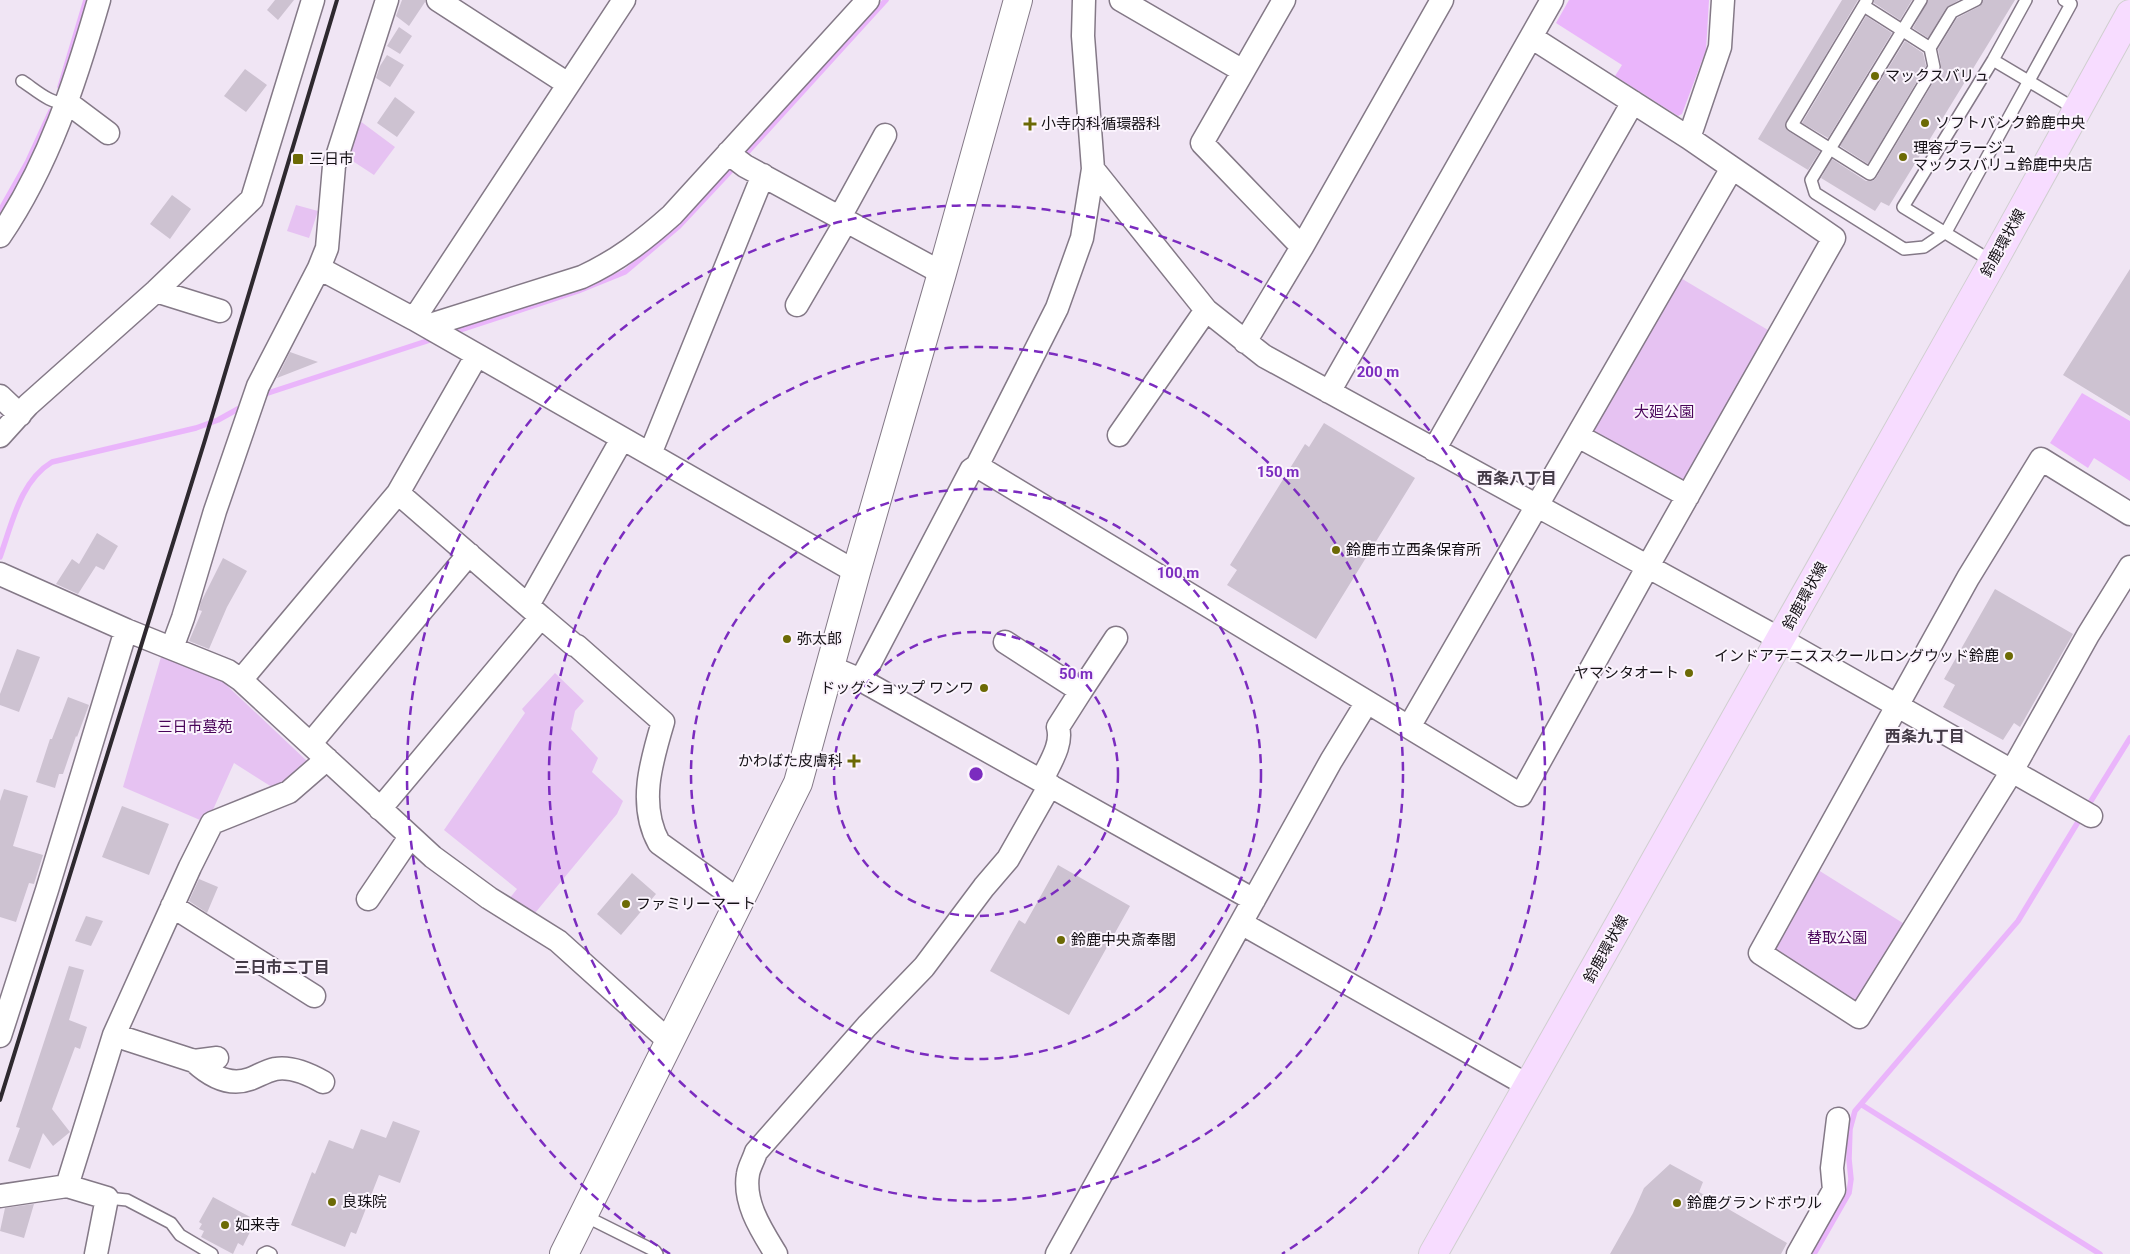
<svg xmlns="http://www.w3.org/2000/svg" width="2130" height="1254" viewBox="0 0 2130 1254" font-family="Roboto,'Noto Sans JP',sans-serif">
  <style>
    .green { fill: #e6c2f2 }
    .water { fill: #eab5fb }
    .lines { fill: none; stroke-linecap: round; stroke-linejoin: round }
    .stream { stroke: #eab5fb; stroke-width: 5.5 }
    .building { fill: #cdc2d1 }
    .lane-casing { stroke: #847987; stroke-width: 14 }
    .street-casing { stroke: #847987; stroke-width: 25 }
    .secondary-casing { stroke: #847987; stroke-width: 30 }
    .primary-casing { stroke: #d0cfd0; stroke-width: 30 }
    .lane { stroke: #fff; stroke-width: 11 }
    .street { stroke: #fff; stroke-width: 22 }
    .secondary { stroke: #fff; stroke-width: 28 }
    .primary { stroke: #f7dcff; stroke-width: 28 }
    .rail { stroke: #2e292f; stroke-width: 4 }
    .ring { fill: none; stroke: #7b2cbf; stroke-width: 2.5; stroke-dasharray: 9 6 }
    .poi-dot { fill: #6c6a05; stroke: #fbf4fd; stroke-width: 2 }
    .labels { text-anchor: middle; stroke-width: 4; stroke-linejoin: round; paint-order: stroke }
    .poi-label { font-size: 15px; fill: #141015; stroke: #fbf4fd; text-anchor: start }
    .street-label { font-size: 15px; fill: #141015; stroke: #fbf4fd }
    .park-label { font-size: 15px; fill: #490459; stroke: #fbf4fd }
    .neighbourhood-label { font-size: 16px; font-weight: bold; fill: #443b47; stroke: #fbf4fd }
    .centre { fill: #7b2cbf; stroke: #fbf4fd; stroke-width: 2.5 }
    .ring-label { font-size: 15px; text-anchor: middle; font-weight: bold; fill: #7b2cbf; stroke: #fbf4fd; stroke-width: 4; stroke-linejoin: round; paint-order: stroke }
  </style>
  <rect width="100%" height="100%" fill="#f0e5f4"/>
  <path class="green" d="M360,121L395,147L374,175L348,158Z
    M296,205L318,211L309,238L287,231Z
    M1679,277L1773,333L1687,483L1592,437L1590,427Z
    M161,657L220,679L308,762L275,789L234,763L207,823L123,787Z
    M555,673L584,701L575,711L571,729L598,758L592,772L623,801L617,814L535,913L509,899L517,889L444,830L525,713L522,709Z
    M1815,868L1906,925L1859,1000L1851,1003L1775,954L1773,944Z"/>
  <path class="water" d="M1569,0H1709L1706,50L1682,114L1678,116L1615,76L1622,65L1556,23Z
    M2082,393L2130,421V481L2094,458L2088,468L2050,443Z"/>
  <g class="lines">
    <path class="stream" d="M60,87L86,0
      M742,158L886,0
      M0,211L28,161L51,111
      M451,333L578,291L625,272L678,227L736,165
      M262,395L436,338
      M0,557C12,524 20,481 52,462L196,428L218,420L245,405
      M2086,809L2130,738
      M1862,1105L2100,1254
      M1814,1254L1849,1193L1851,1179L1849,1159L1850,1129L1855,1111L2018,921L2081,817"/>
  </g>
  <path class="building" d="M275,0H294L278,20L267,10Z
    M402,0H425V2L409,26L396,16Z
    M1842,0H1858L1785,124L1788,131L1820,151L1808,170L1758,139Z
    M1874,0H1912L1900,20L1874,3Z
    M1928,0H1959L1946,8L1928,38L1913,28Z
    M1983,0H2015L1889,206L1881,202L1875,211L1821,178L1832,159L1866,181H1873L1876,178L1940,71L1941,65L1938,49L1957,18L1980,6Z
    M1866,16L1892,33L1828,138L1802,123Z
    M399,27L412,36L400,54L387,46Z
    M1905,41L1923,53L1926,66L1868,164L1840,146Z
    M387,55L404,65L390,87L376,78L380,66Z
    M245,69L267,85L246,112L224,96Z
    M395,97L415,112L397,137L377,123Z
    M172,195L191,209L170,239L150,224Z
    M2130,269V416L2063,375Z
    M290,352L318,362L277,378Z
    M1324,423L1415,478L1316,639L1227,585L1237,570L1230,565L1305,444L1309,447Z
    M97,533L118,546L104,570L96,566L78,594L56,584L72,559L79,564Z
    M223,558L247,571L227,607L209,649L189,641L202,611L199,610L201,602Z
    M1995,589L2073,634L2020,727L2014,723L2003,740L1943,707L1955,685L1944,679Z
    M17,649L40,657L19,712L0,705V694Z
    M68,697L89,705L77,737L76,736L63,774H59L55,788L36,782L50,739H52Z
    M4,789L28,796L13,846L43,855L34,884L29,883L16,922L0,917V801Z
    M122,806L169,824L149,875L102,857Z
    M1058,865L1130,906L1069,1015L990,971L1019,920L1025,924Z
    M632,873L656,894L621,935L597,914Z
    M199,879L218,887L207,913L189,901Z
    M86,916L103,921L91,946L75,941Z
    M69,966L84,970L69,1020L87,1027L80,1049L75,1047L52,1109L70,1132L53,1146L43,1133L30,1169L8,1161L20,1128L16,1127Z
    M393,1121L420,1131L400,1183L379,1175L356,1234L351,1232L345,1247L291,1225L312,1172L315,1174L329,1140L353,1149L361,1129L386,1138Z
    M1670,1164L1703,1182L1699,1192L1787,1243L1781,1254H1610L1633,1213L1644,1188Z
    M213,1197L252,1218L248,1226L252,1228L243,1246L238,1243L233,1254L201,1237L204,1231L199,1229L202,1224L199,1222Z
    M34,1204L24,1238L0,1231L5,1208Z"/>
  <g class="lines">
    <g class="lane-casing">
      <path id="lane" d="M1921,0L1811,180L1815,193L1904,249L1924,247L1946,232L2071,4L2064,0
        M1864,6L1930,48L1934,67L1870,174L1792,125L1867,0
        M1930,48L1952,12L1976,0
        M1993,60L2077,110
        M22,81C36,90 51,105 68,103
        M1993,262L1903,207L1993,60L2026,0
        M107,1198L127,1200L171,1223L180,1235L212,1254
        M583,1215L655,1251L657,1254
        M263,1254L267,1252L271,1254"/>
    </g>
    <g class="street-casing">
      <path id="street" d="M438,0L568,84
        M1121,0L1243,71
        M1284,0L1202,143L1302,247
        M68,103L108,133
        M1689,138L1720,47L1723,0
        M728,153L745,166L942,273
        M1093,169L1206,310L1264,356L1780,639L2091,816
        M840,217L885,135
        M0,236C49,164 75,83 99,0
        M319,268L414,319L856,572
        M156,291L220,311
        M797,305L846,221
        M414,319L624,0
        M427,326L582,277C617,261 644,240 672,215L868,0
        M1245,342L1302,247L1442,0
        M1329,392L1552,0
        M0,396L20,415
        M1119,435L1206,310
        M0,436L28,405L156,291L252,199L313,0
        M1578,436L1688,496
        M1434,450L1633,102
        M650,454L763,175
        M977,466L1521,795L1648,566L1834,238L1689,138L1531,37
        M2130,514L2041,459L1968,578L1760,953L1859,1017L2012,771L2088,635L2130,567
        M0,574L126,630L228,671L241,680L433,857L489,898L558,941L669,1041
        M528,605L622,439
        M541,617L574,645L577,646L663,722C651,762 638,805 659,843L741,902
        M1005,642L1081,691L1058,727C1063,745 1049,764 1042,780
        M172,648L183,618L215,511L258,386L319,268L327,248L334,166L387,0
        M830,667L861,680L1254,900
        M241,680L398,493L477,355
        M861,680L971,470L977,466L1057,308L1082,238L1093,169L1083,36L1084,0
        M1081,691L1116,638
        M1409,727L1732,168
        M311,743L469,554
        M380,809L541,617L398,493
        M368,899L410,837
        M172,906L314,996
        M1241,923L1529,1086
        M114,1035L194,1061L217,1058
        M0,1036L47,890L126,630
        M194,1061C209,1075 228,1087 250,1079C258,1076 266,1071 275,1069C291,1066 309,1074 323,1082
        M67,1186L107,1198L96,1254
        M0,1196L67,1186L114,1035L190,867L212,823L289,792L327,759
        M776,1254C762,1231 743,1203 748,1174C749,1167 754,1159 756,1152L867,1026L924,967L984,887L1008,859L1050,785
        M1057,1254L1331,761L1367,702
        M1798,1254L1834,1190L1832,1168L1838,1119"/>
    </g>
    <g class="secondary-casing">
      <path id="secondary" d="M564,1254L798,783L856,572L942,273L1018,0"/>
    </g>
    <g class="primary-casing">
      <path id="primary" d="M1433,1254L1993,262L2130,14"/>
    </g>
    <use href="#lane" class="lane"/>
    <use href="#street" class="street"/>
    <use href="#secondary" class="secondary"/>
    <use href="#primary" class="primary"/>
    <path class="rail" d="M0,1100L205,440L337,0"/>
  </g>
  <g class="ring">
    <circle cx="976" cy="774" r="142"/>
    <circle cx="976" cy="774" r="285"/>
    <circle cx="976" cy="774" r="427"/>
    <path d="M670 1254A569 569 0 1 1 1282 1254"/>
  </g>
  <g class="poi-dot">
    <circle cx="1875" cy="76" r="5"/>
    <circle cx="1925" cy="123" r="5"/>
    <path d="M1027.5 116.5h5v5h5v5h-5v5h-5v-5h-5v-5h5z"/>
    <circle cx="1903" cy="157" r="5"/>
    <rect x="292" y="153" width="12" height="12" rx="2.5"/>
    <circle cx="1336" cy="550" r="5"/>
    <circle cx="787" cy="639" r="5"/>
    <circle cx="2009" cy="656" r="5"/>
    <circle cx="1689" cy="673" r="5"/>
    <circle cx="984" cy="688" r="5"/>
    <path d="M851.5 753.5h5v5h5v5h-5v5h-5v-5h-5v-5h5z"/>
    <circle cx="626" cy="904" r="5"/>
    <circle cx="1061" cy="940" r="5"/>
    <circle cx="332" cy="1202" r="5"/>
    <circle cx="1677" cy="1203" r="5"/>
    <circle cx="225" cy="1225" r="5"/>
  </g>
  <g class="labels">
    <g class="poi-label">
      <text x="1885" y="81">マックスバリュ</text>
      <text x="1935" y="128">ソフトバンク鈴鹿中央</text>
      <text x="1041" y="129">小寺内科循環器科</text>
      <text x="1913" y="153">理容プラージュ<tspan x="1913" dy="17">マックスバリュ鈴鹿中央店</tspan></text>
      <text x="309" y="164">三日市</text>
      <text x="1346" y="555">鈴鹿市立西条保育所</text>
      <text x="797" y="644">弥太郎</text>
      <text x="1999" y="661" text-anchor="end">インドアテニススクールロングウッド鈴鹿</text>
      <text x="1679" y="678" text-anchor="end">ヤマシタオート</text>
      <text x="974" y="693" text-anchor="end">ドッグショップ ワンワ</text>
      <text x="843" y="766" text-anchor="end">かわばた皮膚科</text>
      <text x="636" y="909">ファミリーマート</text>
      <text x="1071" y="945">鈴鹿中央斎奉閣</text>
      <text x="342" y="1207">良珠院</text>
      <text x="1687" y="1208">鈴鹿グランドボウル</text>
      <text x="235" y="1230">如来寺</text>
    </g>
    <g class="street-label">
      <text transform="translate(2003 243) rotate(-61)" y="5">鈴鹿環状線</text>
      <text transform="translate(1805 596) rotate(-61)" y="5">鈴鹿環状線</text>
      <text transform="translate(1606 949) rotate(-61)" y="5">鈴鹿環状線</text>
    </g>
    <g class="park-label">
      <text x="1664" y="417">大廻公園</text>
      <text x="195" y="732">三日市墓苑</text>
      <text x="1837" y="943">替取公園</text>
    </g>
    <g class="neighbourhood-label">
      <text x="1517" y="484">西条八丁目</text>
      <text x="1925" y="742">西条九丁目</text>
      <text x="282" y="973">三日市二丁目</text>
    </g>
  </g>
  <circle cx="976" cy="774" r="8" class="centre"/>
  <g class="ring-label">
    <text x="1378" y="377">200 m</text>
    <text x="1278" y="477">150 m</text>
    <text x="1178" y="578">100 m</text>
    <text x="1076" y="679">50 m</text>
  </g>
</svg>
